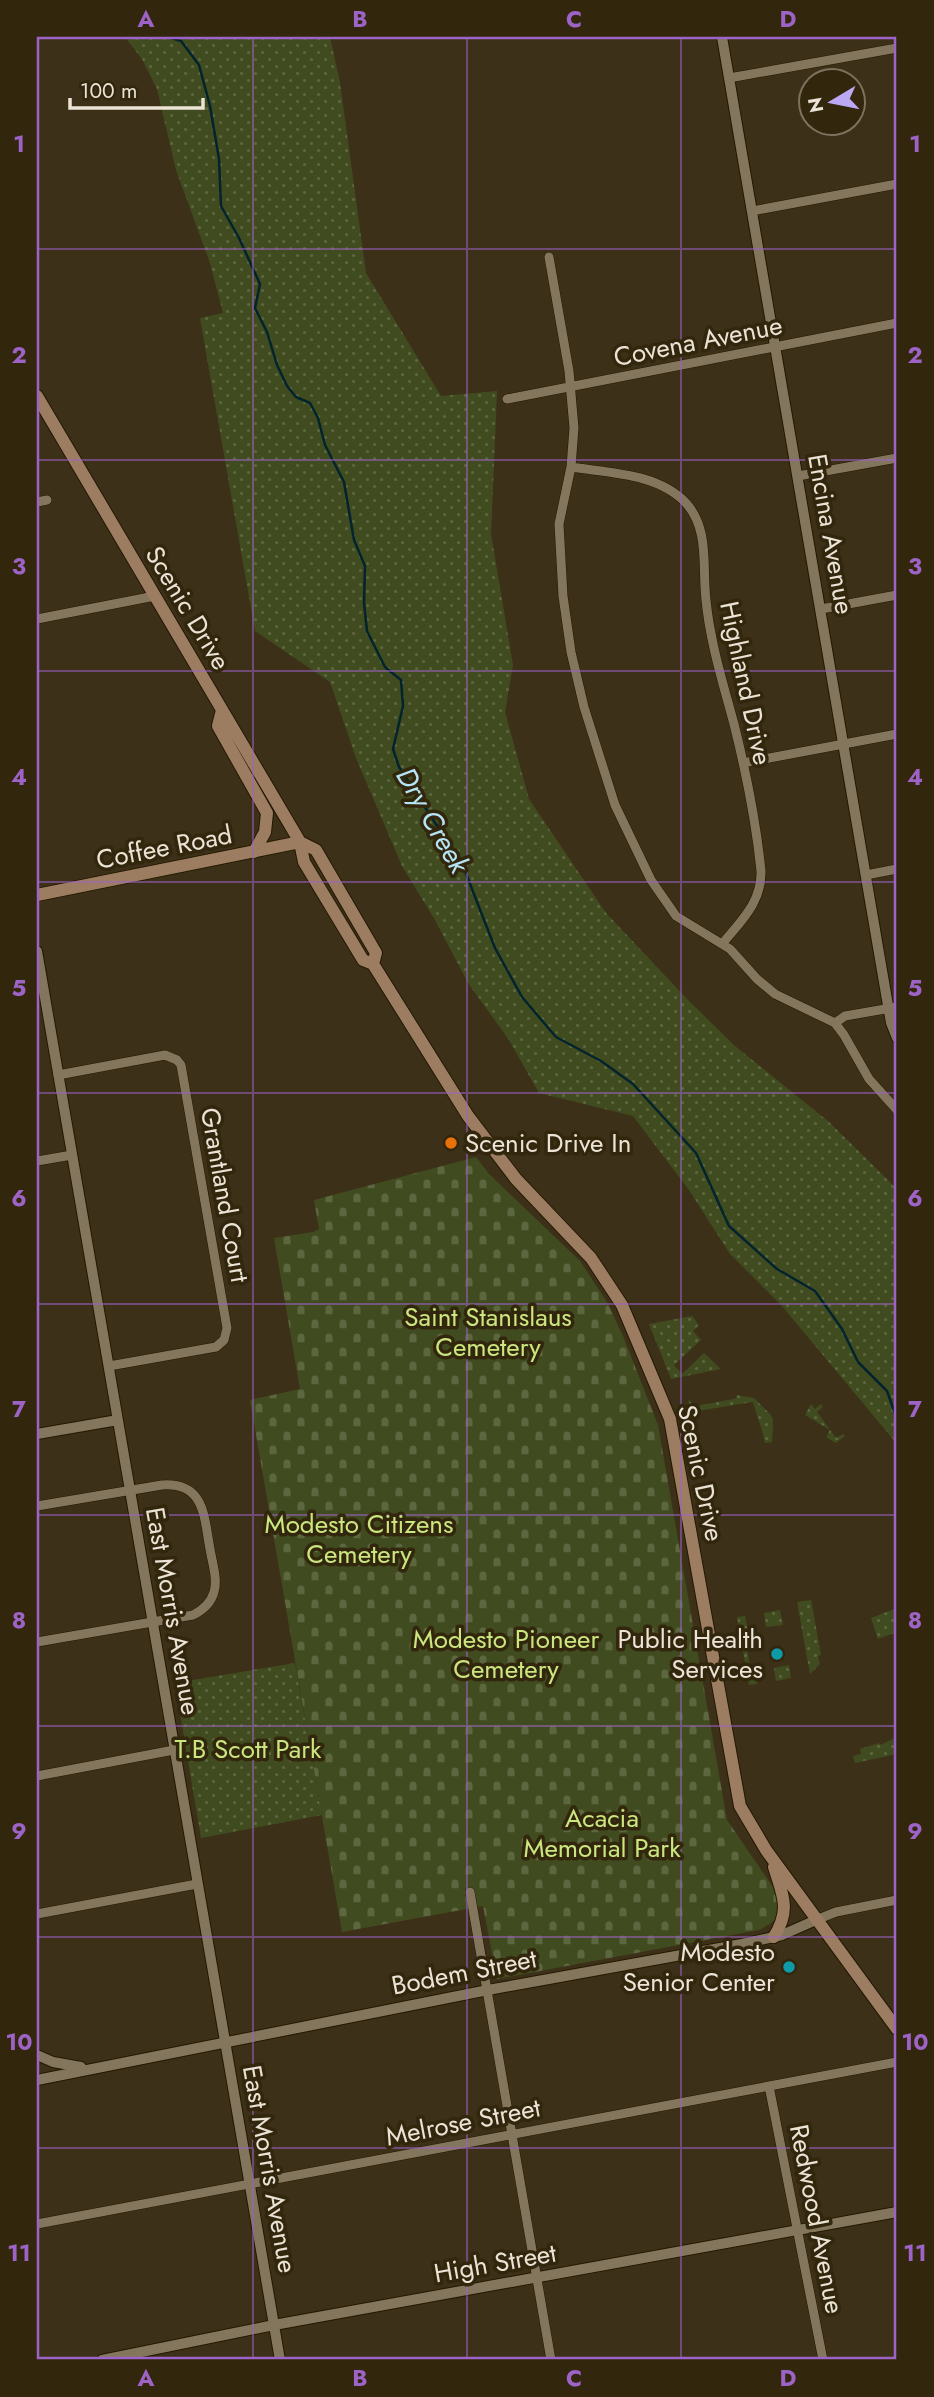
<svg xmlns="http://www.w3.org/2000/svg" width="934" height="2397" viewBox="0 0 934 2397" font-family="Jost,sans-serif">
  <style>
    .green { fill: url(#green-dots) }
    .cemetery { fill: url(#cemetery-stones) }
    .lines { fill: none; stroke-linecap: round; stroke-linejoin: round }
    .stream { stroke: #03242e; stroke-width: 2.5 }
    .minor-casing { stroke: #231801; stroke-width: 10 }
    .tertiary-casing { stroke: #231801; stroke-width: 12 }
    .secondary-casing { stroke: #231801; stroke-width: 14 }
    .minor { stroke: #84765c; stroke-width: 9 }
    .tertiary { stroke: #84765c; stroke-width: 10 }
    .secondary { stroke: #9c7d61; stroke-width: 12 }
    .grid { fill: none; stroke: #9d63c6; stroke-width: 2; stroke-opacity: 0.55 }
    .food-dot { fill: #e8710a; stroke: #32260d; stroke-width: 2.5 }
    .culture-dot { fill: #0f9aa8; stroke: #32260d; stroke-width: 2.5 }
    .labels { text-anchor: middle; stroke-width: 7; stroke-linejoin: round; paint-order: stroke }
    .street-label { font-size: 26px; fill: #ebe3d5; stroke: #32260d }
    .poi-label { font-size: 26px; fill: #ebe3d5; stroke: #32260d; text-anchor: end }
    .park-label { font-size: 26px; fill: #cae67f; stroke: #32260d }
    .water-label { font-size: 28px; font-style: italic; fill: #b5e4f4; stroke: #32260d }
    .neatline { fill: none; stroke: #9d63c6; stroke-width: 2.5 }
    .grid-label { font-size: 23px; text-anchor: middle; font-weight: bold; fill: #9d63c6 }
  </style>
  <defs>
    <pattern id="green-dots" width="8" height="8" patternUnits="userSpaceOnUse" patternTransform="scale(1.75)"><rect width="8" height="8" fill="#404c1f"/><path d="M2 2h.1M6 6h.1" fill="none" stroke="#5c663f" stroke-width="1.8" stroke-linecap="round"/></pattern>
    <pattern id="cemetery-stones" width="16" height="16" patternUnits="userSpaceOnUse" patternTransform="scale(1.75)"><rect width="16" height="16" fill="#404c1f"/><path d="M2 7V4a2 2 0 0 1 4 0v3zM10 15v-3a2 2 0 0 1 4 0v3z" fill="#5c663f"/></pattern>
  </defs>
  <rect width="100%" height="100%" fill="#3d3018"/>
  <path class="green" d="M125,37H330L340,83L366,273L441,396L497,391L491,534L513,665L505,712L529,799L606,913L689,1001L735,1046L829,1122L897,1189V1444L782,1306L730,1254L689,1190L633,1116L539,1093L509,1040L468,983L435,920L402,866L356,758L330,682L255,631L200,318L223,313L210,263L176,170L157,89L142,59Z
    M692,1316L699,1325L693,1331L701,1340L674,1365L682,1374L704,1353L721,1369L671,1379L649,1324Z
    M736,1395L754,1398L771,1415L773,1420L772,1442L765,1443C762,1428 757,1416 753,1402L691,1412L688,1399L696,1406L734,1399L737,1397Z
    M811,1404L815,1409L821,1404L823,1407L817,1412L836,1438L843,1434L845,1436L836,1443L826,1437L830,1430L805,1415Z
    M811,1600L821,1655L818,1656L820,1664L810,1674L797,1602Z
    M897,1608V1632L878,1639L871,1618Z
    M780,1610L783,1625L766,1627L764,1613Z
    M745,1616L750,1642L746,1643L751,1671H755L757,1684L749,1685L737,1617Z
    M295,1663L322,1815L201,1838L175,1683Z
    M789,1665L791,1678L776,1681L774,1668Z
    M897,1737V1754L855,1763L853,1756L861,1754L860,1749L879,1743L880,1745Z"/>
  <path class="cemetery" d="M476,1157L489,1174L580,1261L607,1302L623,1336L658,1425L727,1820L777,1893C783,1915 779,1920 759,1930L497,1979L483,1906L342,1932L250,1400L300,1389L274,1238L313,1232L319,1229L314,1200Z"/>
  <g class="lines">
    <path class="stream" d="M168,37L181,41L199,65L210,106L219,159L221,206L239,238L260,284L255,308L267,332L277,365L287,386L296,397L310,403L318,418L325,445L344,482L354,540L365,566L364,603L367,631L385,667L401,680L403,706L393,749L399,767L463,866L495,948L522,997L556,1037L601,1061L633,1084L696,1153L729,1226L777,1269L815,1291L842,1329L858,1362L887,1391L897,1419"/>
    <g class="minor-casing">
      <path id="minor" d="M729,78L897,48
        M752,211L897,184
        M549,257L569,371L574,428L571,467L559,524L563,596L571,652L584,707L615,805L651,880L676,916L730,949L757,979L775,994L835,1023L844,1035L869,1079L897,1110
        M507,399L897,323
        M571,467C609,473 658,473 686,503C710,530 702,567 706,600C710,642 723,683 734,724C746,772 756,821 761,871C762,902 741,921 723,943
        M798,476L897,458
        M37,502L47,500
        M821,609L897,595
        M37,619L155,596
        M743,763L897,734
        M866,875L897,869
        M835,1023L845,1016L897,1007
        M58,1075L165,1055L177,1060L181,1065L227,1328L224,1340L216,1347L109,1366
        M37,1161L72,1155
        M37,1506L162,1485C205,1482 204,1517 210,1549C212,1562 218,1579 214,1592C211,1603 203,1610 193,1615L37,1642
        M37,1776L174,1750
        M470,1892L551,2360
        M37,1914L197,1884
        M816,1920L836,1912L897,1900
        M769,2086L823,2360
        M37,2224L897,2062
        M896,2360H897"/>
    </g>
    <g class="tertiary-casing">
      <path id="tertiary" d="M722,37L891,1023L897,1038
        M37,951L280,2360
        M37,1434L118,1420
        M37,2055L53,2062L81,2067
        M37,2080L488,1990L742,1944L782,1935L816,1920
        M102,2360L274,2325L897,2212"/>
    </g>
    <g class="secondary-casing">
      <path id="secondary" d="M37,396L300,842L304,862L363,960L373,964L468,1116L516,1179L591,1258L622,1305L670,1419L740,1806L766,1850L897,2029
        M222,710L218,726L267,813L265,832L254,852
        M300,842L316,850L376,953L373,964
        M37,895L300,842
        M774,1867C783,1896 791,1909 774,1937"/>
    </g>
    <use href="#minor" class="minor"/>
    <use href="#tertiary" class="tertiary"/>
    <use href="#secondary" class="secondary"/>
  </g>
  <path class="grid" d="M253,37V2360M467,37V2360M681,37V2360M37,249H897M37,460H897M37,671H897M37,882H897M37,1093H897M37,1304H897M37,1515H897M37,1726H897M37,1937H897M37,2148H897"/>
  <circle class="food-dot" cx="451" cy="1143" r="7"/>
  <g class="culture-dot">
    <circle cx="777" cy="1654" r="7"/>
    <circle cx="789" cy="1967" r="7"/>
  </g>
  <g class="labels">
    <g class="street-label">
      <text transform="translate(698 341) rotate(-11)" y="9">Covena Avenue</text>
      <text transform="translate(831 534) rotate(80)" y="9">Encina Avenue</text>
      <text transform="translate(188 608) rotate(59)" y="9">Scenic Drive</text>
      <text transform="translate(746 683) rotate(78)" y="9">Highland Drive</text>
      <text transform="translate(164 847) rotate(-11)" y="9">Coffee Road</text>
      <text transform="translate(225 1195) rotate(80)" y="9">Grantland Court</text>
      <text transform="translate(701 1473) rotate(78)" y="9">Scenic Drive</text>
      <text transform="translate(173 1611) rotate(80)" y="9">East Morris Avenue</text>
      <text transform="translate(464 1972) rotate(-11)" y="9">Bodem Street</text>
      <text transform="translate(463 2122) rotate(-11)" y="9">Melrose Street</text>
      <text transform="translate(270 2169) rotate(80)" y="9">East Morris Avenue</text>
      <text transform="translate(817 2219) rotate(79)" y="9">Redwood Avenue</text>
      <text transform="translate(495 2263) rotate(-10)" y="9">High Street</text>
    </g>
    <g class="poi-label">
      <text x="465" y="1152" text-anchor="start">Scenic Drive In</text>
      <text x="763" y="1648">Public Health<tspan x="763" dy="30">Services</tspan></text>
      <text x="775" y="1961">Modesto<tspan x="775" dy="30">Senior Center</tspan></text>
    </g>
    <g class="park-label">
      <text x="488" y="1326">Saint Stanislaus<tspan x="488" dy="30">Cemetery</tspan></text>
      <text x="359" y="1533">Modesto Citizens<tspan x="359" dy="30">Cemetery</tspan></text>
      <text x="506" y="1648">Modesto Pioneer<tspan x="506" dy="30">Cemetery</tspan></text>
      <text x="248" y="1758">T.B Scott Park</text>
      <text x="602" y="1827">Acacia<tspan x="602" dy="30">Memorial Park</tspan></text>
    </g>
    <g class="water-label">
      <text transform="translate(433 820) rotate(60)" y="10">Dry Creek</text>
    </g>
  </g>
  <rect width="934" height="2397" fill="none" stroke="#32260d" stroke-width="77"/>
  <g transform="translate(832 102) rotate(260)"><circle r="33" fill="#32260d" stroke="#7c725d" stroke-width="2"/>
  <path d="M0-5L12 26L0 18L-12 26Z" fill="#bca9f5"/>
  <text y="-10" font-size="19" font-weight="bold" text-anchor="middle" fill="#ebe3d5">N</text>
  </g>
  <path d="M70 98v10h133v-10" fill="none" stroke="#ebe3d5" stroke-width="3.5"/>
  <text x="80" y="98" font-size="21" fill="#ebe3d5" stroke="#32260d" stroke-width="5" paint-order="stroke">100 m</text>
  <rect x="38" y="38" width="857" height="2320" class="neatline"/>
  <g class="grid-label">
    <text x="146" y="27">A</text>
    <text x="360" y="27">B</text>
    <text x="574" y="27">C</text>
    <text x="788" y="27">D</text>
    <text x="19" y="152">1</text>
    <text x="915" y="152">1</text>
    <text x="19" y="363">2</text>
    <text x="915" y="363">2</text>
    <text x="19" y="574">3</text>
    <text x="915" y="574">3</text>
    <text x="19" y="785">4</text>
    <text x="915" y="785">4</text>
    <text x="19" y="996">5</text>
    <text x="915" y="996">5</text>
    <text x="19" y="1206">6</text>
    <text x="915" y="1206">6</text>
    <text x="19" y="1417">7</text>
    <text x="915" y="1417">7</text>
    <text x="19" y="1628">8</text>
    <text x="915" y="1628">8</text>
    <text x="19" y="1839">9</text>
    <text x="915" y="1839">9</text>
    <text x="19" y="2050">10</text>
    <text x="915" y="2050">10</text>
    <text x="19" y="2261">11</text>
    <text x="915" y="2261">11</text>
    <text x="146" y="2386">A</text>
    <text x="360" y="2386">B</text>
    <text x="574" y="2386">C</text>
    <text x="788" y="2386">D</text>
  </g>
</svg>
